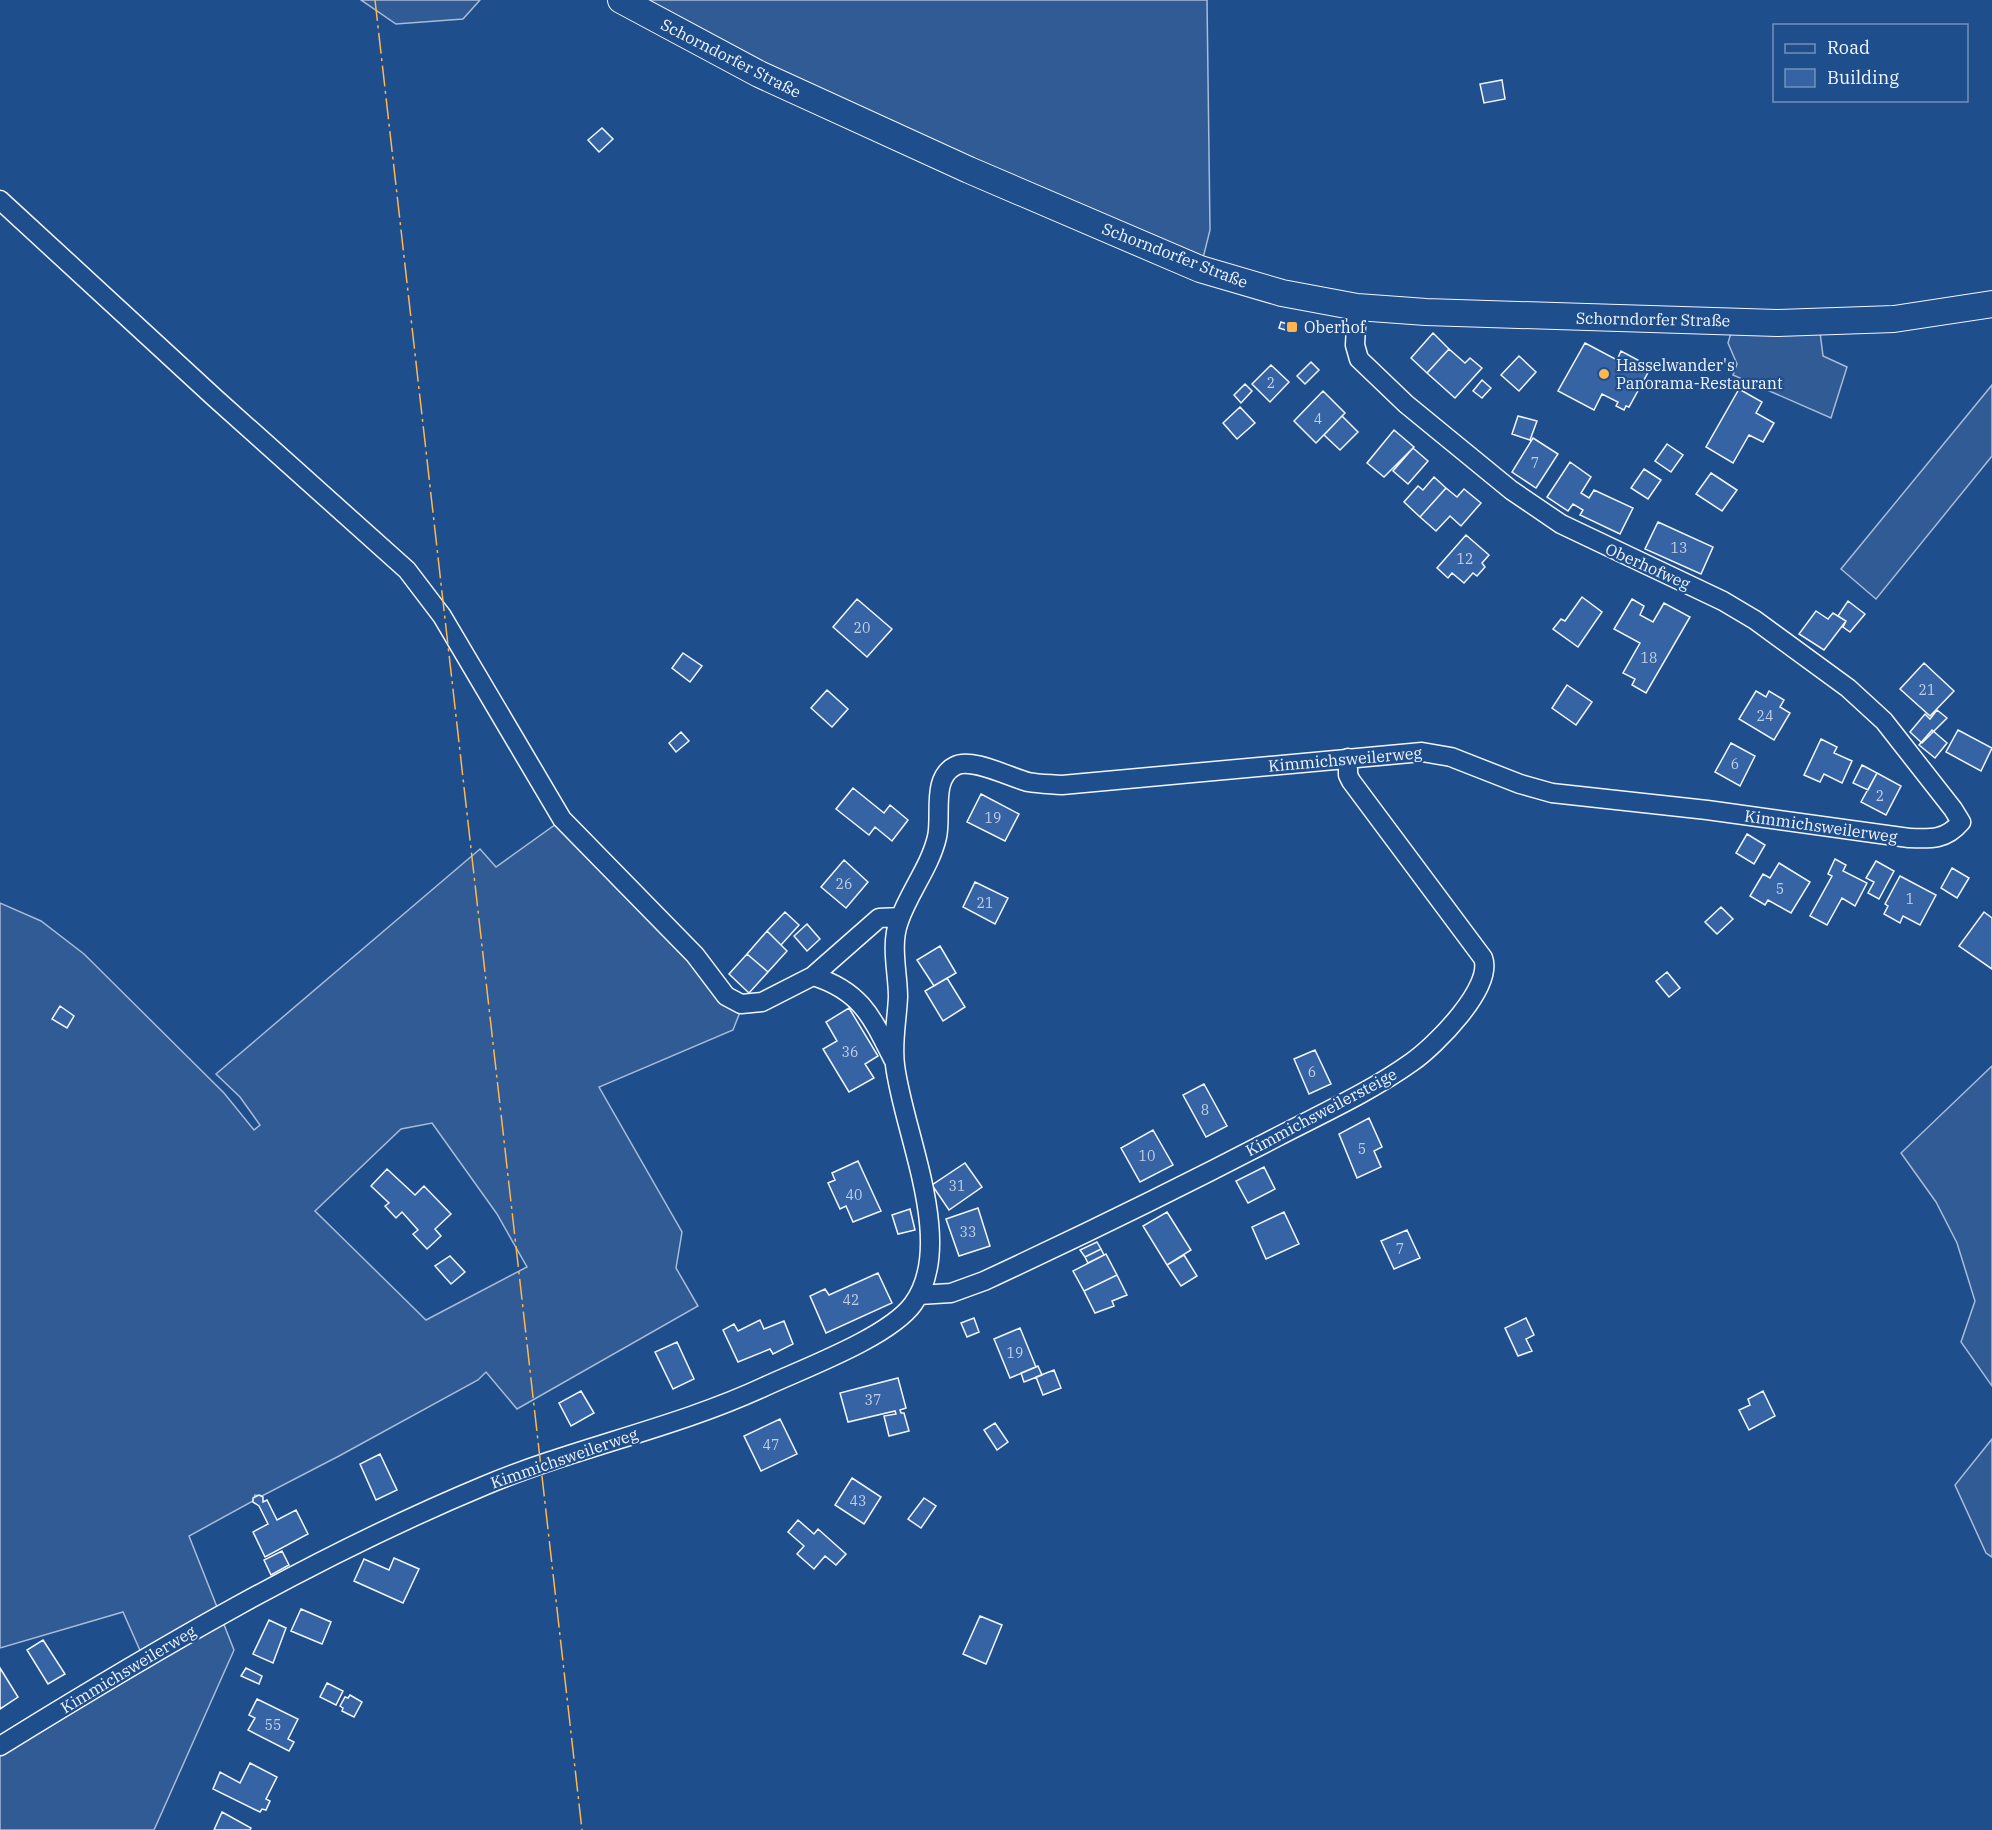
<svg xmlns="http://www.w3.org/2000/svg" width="1992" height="1830" viewBox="0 0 1992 1830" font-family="'IBM Plex Serif',serif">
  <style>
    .built { fill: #305b95; stroke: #a8bbd7; stroke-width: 1.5; fill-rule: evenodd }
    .building { fill: #3563a3; stroke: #f2f6ff; stroke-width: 1.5 }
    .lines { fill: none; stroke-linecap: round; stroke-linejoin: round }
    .street-casing { stroke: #f2f6ff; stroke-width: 21 }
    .secondary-casing { stroke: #f2f6ff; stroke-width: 28 }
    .street { stroke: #1f4e8c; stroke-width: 18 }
    .secondary { stroke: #1f4e8c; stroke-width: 26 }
    .power { stroke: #ffb74d; stroke-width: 1.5; stroke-dasharray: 21 4.5 3 4.5; stroke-linecap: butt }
    .poi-dot { fill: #ffb74d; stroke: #1f4e8c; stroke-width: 2 }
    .labels { text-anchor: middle; stroke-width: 4.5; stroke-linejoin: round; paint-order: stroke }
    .number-label { font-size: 14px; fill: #c3d1e8 }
    .street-label { font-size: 16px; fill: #f2f6ff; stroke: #1f4e8c }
    .poi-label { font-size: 16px; fill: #f2f6ff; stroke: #1f4e8c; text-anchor: start }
  </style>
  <rect width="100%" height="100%" fill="#1f4e8c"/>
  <path class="built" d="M361,0H480L463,19L396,24Z
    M639,0H1207L1210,230L1203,258L824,95Z
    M1820,332L1823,356L1847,367L1831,418L1733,375L1737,364L1728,343L1731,333Z
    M1992,385V456L1876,599L1841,569Z
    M559,822L740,1012L733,1030L599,1087L682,1232L676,1268L698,1306L517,1409L486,1372L478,1380L339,1456L262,1496L255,1495L253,1501L189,1536L234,1650L154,1830H0V1754L146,1664L123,1612L0,1648V903L41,921L84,954L224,1093L254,1130L260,1125L240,1097L216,1074L480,849L496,867ZM432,1123L497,1214L527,1267L426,1320L315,1211L401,1129Z
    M1992,1066V1386L1961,1342L1975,1301L1957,1243L1936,1202L1901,1153Z
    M1992,1439V1557L1986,1553L1955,1485Z"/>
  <path class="building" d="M1502,80L1505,99L1484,103L1480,84Z
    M602,128L613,139L599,152L588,140Z
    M1281,322L1293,326L1292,332L1279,328Z
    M1433,333L1449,349L1427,373L1411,358Z
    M1585,343L1617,360L1621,351L1651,367L1629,407L1626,406L1624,410L1616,406L1618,402L1602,394L1594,410L1558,391Z
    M1449,349L1465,363L1470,358L1482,368L1455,398L1427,373Z
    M1519,356L1536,372L1519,391L1501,375Z
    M1311,362L1319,370L1305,384L1297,376Z
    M1271,365L1289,382L1270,402L1252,384Z
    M1482,380L1491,388L1482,398L1473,391Z
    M1245,384L1252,391L1241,403L1234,395Z
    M1739,389L1762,402L1756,413L1774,423L1763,442L1749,435L1733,463L1706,447Z
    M1323,391L1345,413L1316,443L1294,421Z
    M1240,407L1255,423L1237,439L1223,423Z
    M1342,416L1358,432L1340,450L1324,435Z
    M1518,416L1537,421L1530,440L1512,434Z
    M1394,430L1414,447L1384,477L1367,463Z
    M1533,438L1558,454L1536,488L1512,472Z
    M1667,444L1683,455L1671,472L1655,461Z
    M1413,448L1428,461L1408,484L1393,471Z
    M1570,462L1591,477L1581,493L1589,498L1594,490L1633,508L1620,534L1580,515L1583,510L1573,504L1568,511L1547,497Z
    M1644,469L1661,480L1648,499L1631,488Z
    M1711,473L1737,490L1722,511L1696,494Z
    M1434,477L1446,488L1420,517L1404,502L1418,486L1423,490Z
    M1446,488L1457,497L1464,489L1481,503L1461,526L1450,516L1436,531L1420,517Z
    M1658,522L1713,547L1701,574L1645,549Z
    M1466,535L1489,555L1482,563L1485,567L1477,576L1473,573L1464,583L1452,573L1448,578L1437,568Z
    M1582,597L1602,612L1578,647L1553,629L1561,619L1565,621Z
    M857,599L892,629L867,657L833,627Z
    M1632,599L1644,606L1640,615L1653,622L1664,603L1690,617L1646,693L1632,685L1635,679L1623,673L1640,643L1614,629Z
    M1848,601L1865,614L1850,632L1843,627L1846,621L1838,616Z
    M1816,611L1828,619L1833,613L1846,621L1824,650L1799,634Z
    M683,653L702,666L690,682L672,668Z
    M1924,663L1954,691L1930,716L1900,689Z
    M1567,685L1592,702L1576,725L1552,708Z
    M827,690L848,709L832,727L811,708Z
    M1756,691L1766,697L1769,691L1784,700L1780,707L1790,713L1774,740L1739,719Z
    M1937,710L1947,718L1922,743L1910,732L1925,714L1930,719Z
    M1932,730L1947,743L1935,758L1919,745Z
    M1958,730L1992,748L1981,771L1946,752Z
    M681,732L689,741L676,752L669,743Z
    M1821,739L1837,747L1834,753L1852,761L1842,783L1824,774L1820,782L1804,775Z
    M1731,743L1755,756L1740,786L1715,772Z
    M1862,765L1877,773L1868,790L1853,783Z
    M1877,773L1901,786L1886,815L1861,802Z
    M853,788L884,813L890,805L908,820L892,841L875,827L869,835L836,809Z
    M981,794L1019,814L1005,841L967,822Z
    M1747,834L1765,845L1754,864L1736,853Z
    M1835,859L1846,865L1843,871L1867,883L1855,906L1842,898L1827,925L1810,916L1832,876L1828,874Z
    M844,860L868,882L846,908L821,887Z
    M1876,861L1894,871L1879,899L1868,893L1874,882L1866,878Z
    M1779,863L1810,882L1791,913L1768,900L1765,905L1750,896L1763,874L1770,878Z
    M1952,868L1969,878L1957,898L1941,888Z
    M1900,876L1936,895L1920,925L1903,916L1900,923L1884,914L1888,906L1885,904Z
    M975,882L1008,898L995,924L963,907Z
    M1721,907L1733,919L1717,934L1705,922Z
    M785,912L799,925L781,945L767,931Z
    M1984,912L1992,918V969L1959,946Z
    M807,924L820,939L807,951L794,936Z
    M767,931L787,951L768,972L747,954Z
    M940,946L956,973L934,986L917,960Z
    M747,954L768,972L749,993L729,974Z
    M1667,972L1680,988L1669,997L1656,981Z
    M947,978L965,1007L943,1021L925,991Z
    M60,1006L74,1016L67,1028L52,1019Z
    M849,1008L878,1056L865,1064L874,1078L849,1092L823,1049L837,1041L826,1022Z
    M1315,1050L1331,1084L1309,1094L1294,1059Z
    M1204,1084L1227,1126L1206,1137L1183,1095Z
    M1369,1118L1382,1147L1374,1151L1381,1167L1357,1178L1339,1134Z
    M1153,1130L1173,1165L1140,1182L1121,1148Z
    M858,1161L881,1211L853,1222L846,1206L840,1209L828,1183L835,1180L832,1173Z
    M965,1163L982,1187L949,1210L932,1185Z
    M1264,1167L1275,1189L1248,1203L1236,1181Z
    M387,1169L415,1195L424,1186L451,1214L435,1229L441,1236L427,1249L413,1234L418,1230L402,1212L396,1218L385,1206L389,1203L371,1186Z
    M978,1208L990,1246L959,1256L946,1219Z
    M910,1209L915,1230L898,1234L892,1215Z
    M1167,1212L1191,1250L1167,1265L1143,1226Z
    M1284,1212L1299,1244L1266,1259L1252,1227Z
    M1407,1230L1420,1258L1394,1269L1381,1241Z
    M1097,1242L1101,1249L1085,1257L1080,1250Z
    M1101,1249L1104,1255L1088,1263L1085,1257Z
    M1106,1254L1117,1275L1084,1291L1073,1271Z
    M1184,1255L1197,1276L1181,1286L1167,1265Z
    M450,1256L465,1272L451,1284L435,1266Z
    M878,1273L892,1303L826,1333L810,1296L825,1289L829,1295Z
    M1117,1275L1127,1295L1112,1301L1114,1306L1095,1313L1084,1291Z
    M974,1318L979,1332L967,1337L961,1323Z
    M1526,1318L1534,1335L1526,1339L1532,1351L1518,1356L1505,1328Z
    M760,1320L764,1329L784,1321L793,1344L773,1354L770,1349L738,1362L723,1330L734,1324L738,1331Z
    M1020,1328L1036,1367L1010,1378L994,1339Z
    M677,1342L694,1379L673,1389L655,1352Z
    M1038,1366L1042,1375L1024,1382L1021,1373Z
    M1054,1370L1061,1388L1043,1395L1036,1377Z
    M898,1378L906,1408L900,1410L901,1413H904L909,1431L889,1436L884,1416L896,1414L895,1411L848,1422L840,1393Z
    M581,1391L594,1413L571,1426L559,1403Z
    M1763,1391L1775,1416L1749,1430L1739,1410L1750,1405L1748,1399Z
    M780,1419L797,1454L761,1471L744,1436Z
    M995,1423L1008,1442L997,1450L984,1430Z
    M380,1454L397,1490L376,1500L360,1464Z
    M852,1478L881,1497L864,1524L835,1505Z
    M259,1495L263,1497V1502L267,1500L277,1520L296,1510L308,1534L265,1557L253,1532L268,1524L259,1506L253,1502V1498Z
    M924,1498L936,1506L921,1528L908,1519Z
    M798,1520L814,1534L818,1529L846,1554L836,1565L825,1556L814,1569L797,1554L804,1546L788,1532Z
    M282,1551L289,1565L271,1575L264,1560Z
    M394,1558L419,1569L403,1603L354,1581L364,1559L389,1570Z
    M301,1609L331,1622L322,1644L291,1631Z
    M980,1616L1002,1625L986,1664L963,1654Z
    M269,1620L286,1628L273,1663L253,1654Z
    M43,1640L65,1674L48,1684L27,1650Z
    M0,1668L18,1697L0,1709Z
    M246,1668L262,1676L259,1684L241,1676Z
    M327,1683L343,1691L336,1705L320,1697Z
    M350,1695L362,1702L354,1717L342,1711L343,1708L340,1706L345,1697L348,1698Z
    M257,1699L298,1719L288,1739L294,1742L289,1751L248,1730L255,1718L249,1715Z
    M250,1763L277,1777L266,1799L270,1801L266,1810L262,1809L260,1812L213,1789L220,1772L240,1783Z
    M222,1812L251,1828L250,1830H214Z"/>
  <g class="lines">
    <g class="street-casing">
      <path id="street" d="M0,200L215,398L407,570L442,616L562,819L695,955L726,996L741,1004L762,1002L813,976L879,918L900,917
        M813,976C861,991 872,1017 893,1059
        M919,1295L951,1293L984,1281C1083,1235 1181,1187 1277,1137C1323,1113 1370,1092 1412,1062C1435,1046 1494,987 1483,958L1351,781L1348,775V758
        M0,1746C157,1649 315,1556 486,1485C577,1447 676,1428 766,1386C805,1368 889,1337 913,1304C957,1244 903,1132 895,1065C892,1043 897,1020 898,997C898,973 890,945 899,921C909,892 930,867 937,837C942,815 931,778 955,766C971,757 1009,777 1028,782C1039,784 1050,784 1062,785L1422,752L1451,757L1520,784L1552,793L1707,810L1909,838C1931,839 1946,840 1961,822L1953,809L1884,721L1848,688L1755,620L1723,601L1561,524L1511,490L1406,404L1359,359L1355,345L1357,307"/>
    </g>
    <g class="secondary-casing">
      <path id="secondary" d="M621,0L759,74L969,170L1200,269L1282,293L1357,307L1426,312L1777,323L1894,319L1992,304"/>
    </g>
    <use href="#street" class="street"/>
    <use href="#secondary" class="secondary"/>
    <path class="power" d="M375,0L582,1830"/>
  </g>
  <g class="poi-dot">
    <rect x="1286" y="321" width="12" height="12" rx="3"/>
    <circle cx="1604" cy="374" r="6"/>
  </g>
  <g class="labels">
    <g class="number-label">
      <text x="1271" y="388">2</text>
      <text x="1318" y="424">4</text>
      <text x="1535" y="468">7</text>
      <text x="1679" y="553">13</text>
      <text x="1465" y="564">12</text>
      <text x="862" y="633">20</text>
      <text x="1649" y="663">18</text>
      <text x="1927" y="695">21</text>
      <text x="1765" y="721">24</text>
      <text x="1735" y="769">6</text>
      <text x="1880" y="801">2</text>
      <text x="993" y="823">19</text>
      <text x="844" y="889">26</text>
      <text x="1780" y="894">5</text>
      <text x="1910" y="904">1</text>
      <text x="985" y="908">21</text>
      <text x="850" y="1057">36</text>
      <text x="1312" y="1077">6</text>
      <text x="1205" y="1115">8</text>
      <text x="1362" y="1154">5</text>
      <text x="1147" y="1161">10</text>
      <text x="957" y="1191">31</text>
      <text x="854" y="1200">40</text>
      <text x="968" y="1237">33</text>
      <text x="1400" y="1254">7</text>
      <text x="851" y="1305">42</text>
      <text x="1015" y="1358">19</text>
      <text x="873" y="1405">37</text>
      <text x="771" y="1450">47</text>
      <text x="858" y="1506">43</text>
      <text x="273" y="1730">55</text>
    </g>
    <g class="street-label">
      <text transform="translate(731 58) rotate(27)" y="6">Schorndorfer Straße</text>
      <text transform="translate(1175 255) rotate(21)" y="6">Schorndorfer Straße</text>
      <text transform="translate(1653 319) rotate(1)" y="6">Schorndorfer Straße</text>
      <text transform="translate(1648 566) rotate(24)" y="6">Oberhofweg</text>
      <text transform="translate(1345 759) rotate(-5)" y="6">Kimmichsweilerweg</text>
      <text transform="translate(1821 826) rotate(8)" y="6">Kimmichsweilerweg</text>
      <text transform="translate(1321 1112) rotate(-28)" y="6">Kimmichsweilersteige</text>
      <text transform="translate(564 1458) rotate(-19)" y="6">Kimmichsweilerweg</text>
      <text transform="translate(128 1669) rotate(-31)" y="6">Kimmichsweilerweg</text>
    </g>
    <g class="poi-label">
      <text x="1304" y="333">Oberhof</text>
      <text x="1616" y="371">Hasselwander's<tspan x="1616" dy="18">Panorama-Restaurant</tspan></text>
    </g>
  </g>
  <rect x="1773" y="24" width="195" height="78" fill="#1f4e8c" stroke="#7391ba" stroke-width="1.5"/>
  <rect x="1785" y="44" width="30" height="9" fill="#1f4e8c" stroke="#7391ba" stroke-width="1.5"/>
  <text x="1827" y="54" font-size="18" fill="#f2f6ff">Road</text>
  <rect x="1785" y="69" width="30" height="18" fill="#3563a3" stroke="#7391ba" stroke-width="1.5"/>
  <text x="1827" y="84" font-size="18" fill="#f2f6ff">Building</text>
</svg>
